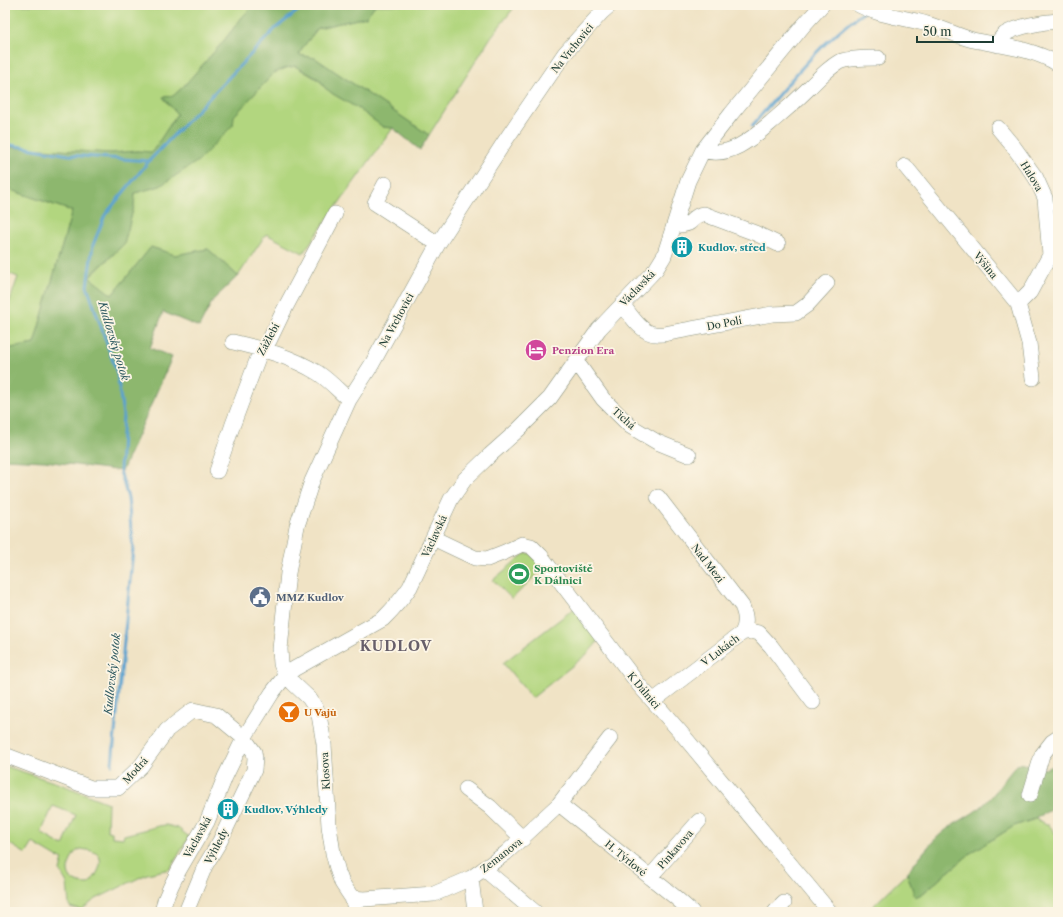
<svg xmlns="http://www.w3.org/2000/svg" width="1063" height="917" viewBox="0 0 1063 917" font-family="'Libre Caslon Text',serif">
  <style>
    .green { fill: #b2d67f; stroke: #688a5a; fill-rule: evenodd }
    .forest { fill: #8db76e; stroke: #567a51 }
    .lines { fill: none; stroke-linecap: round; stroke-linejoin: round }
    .stream { stroke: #58a1cf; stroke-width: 3 }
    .minor-casing { stroke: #88907c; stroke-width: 16 }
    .minor { stroke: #fff; stroke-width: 15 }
    .labels { text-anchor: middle; stroke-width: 3.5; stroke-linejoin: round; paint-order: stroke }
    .street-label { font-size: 10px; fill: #1f3d34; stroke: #fcf5e5 }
    .culture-label { font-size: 10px; font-weight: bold; fill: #0d838f; stroke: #fcf5e5; text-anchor: start }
    .hotel-label { font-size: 10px; font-weight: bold; fill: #b23c85; stroke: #fcf5e5; text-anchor: start }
    .leisure-label { font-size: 10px; font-weight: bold; fill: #27864d; stroke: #fcf5e5; text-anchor: start }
    .service-label { font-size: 10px; font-weight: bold; fill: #4e5e75; stroke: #fcf5e5; text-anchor: start }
    .food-label { font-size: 10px; font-weight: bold; fill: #c56008; stroke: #fcf5e5; text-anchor: start }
    .water-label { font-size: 11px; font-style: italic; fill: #305b62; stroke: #fcf5e5 }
    .district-label { font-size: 14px; font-weight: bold; letter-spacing: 1px; fill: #675f6a; stroke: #fcf5e5 }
  </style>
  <rect width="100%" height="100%" fill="#fcf5e5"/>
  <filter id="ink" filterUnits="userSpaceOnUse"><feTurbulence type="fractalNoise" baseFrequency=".025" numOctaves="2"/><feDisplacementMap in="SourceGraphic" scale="8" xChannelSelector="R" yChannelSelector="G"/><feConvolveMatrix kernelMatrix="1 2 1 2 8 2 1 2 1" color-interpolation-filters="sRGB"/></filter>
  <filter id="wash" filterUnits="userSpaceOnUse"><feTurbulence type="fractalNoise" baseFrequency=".012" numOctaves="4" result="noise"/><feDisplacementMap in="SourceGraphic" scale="16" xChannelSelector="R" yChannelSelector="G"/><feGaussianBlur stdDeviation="0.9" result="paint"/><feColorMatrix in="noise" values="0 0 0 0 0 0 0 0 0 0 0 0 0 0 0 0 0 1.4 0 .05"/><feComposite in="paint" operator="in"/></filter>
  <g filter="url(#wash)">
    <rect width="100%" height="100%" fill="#f0e3c5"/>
    <path class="green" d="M5,5H254L243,16L222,43L183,87L173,96L163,97L177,114L152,153L138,151L111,153L5,147Z
      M375,5H516L491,37L429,135L315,58L299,55L303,47L318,28L366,17Z
      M295,66L320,81L324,87L333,94L359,109L383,127L393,128L303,253L266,234L238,276L208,249L175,255L151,247L112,295L89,278L124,244L134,206L135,193L160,186L233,125V117L274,73L286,68Z
      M5,188L72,211L34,344L5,349V315L18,277L5,272Z
      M530,553L543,568L512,599L493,580L524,554Z
      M576,607L599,638L596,644L587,654L532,698L503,663Z
      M5,766L60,784L108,803L107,831L112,832V837L123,838L124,835L148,829L158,826L166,825L178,828L189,837L170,869L147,874L96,899L81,910L70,907L69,905L67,883L60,871L63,859L59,857L58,858L33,843L26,854L5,841ZM53,806L76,815L63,846L41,833ZM81,849C86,850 92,850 97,854C106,861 95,879 88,884C79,884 67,881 68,869C68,867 70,863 71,860C73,855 75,851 81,849Z
      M1035,819L1049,825L1056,834H1058V912H867L907,873L915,897L922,894L972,852L1014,826Z"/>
    <path class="forest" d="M254,5H375L366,17L318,28L303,47L299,55L315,58L429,135L420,150L393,128L383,127L359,109L333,94L324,87L320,80L295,66L286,68L274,73L234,116L233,125L198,161L160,186L135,193L134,206L124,244L89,277L112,295L151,247L175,255L208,249L238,276L213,300L199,327L163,312L150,348L172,357L122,471L45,461L5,459V349L34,344L72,211L5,188V147L111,153L138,151L152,152L177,114L163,97L173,96L183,87L222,43L243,16Z
      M1019,763L1045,769L1058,764V805L1035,819L1014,826L972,852L922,894L915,897L907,873C919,858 931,841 947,829C958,821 970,816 981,807C996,795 1005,776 1019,763Z"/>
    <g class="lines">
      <path class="stream" d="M752,126C786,86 820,42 864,12
        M5,144L69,155L149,161
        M112,764L133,549L128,498L120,471L123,415L117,373L87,286L93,245L105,215L149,161L276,28L305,5"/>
    </g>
  </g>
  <g filter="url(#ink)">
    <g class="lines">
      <g class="minor-casing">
        <path id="minor" d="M859,5C880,16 904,17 927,24C943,28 957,36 973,40C1002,46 1032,48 1058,64
          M998,45C999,40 1001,37 1005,34C1018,26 1043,22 1058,21
          M998,128L1013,146L1036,178L1045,198L1050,255
          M703,150C730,160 756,135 775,119C787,109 798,99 809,88C818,79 827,69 839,62C847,58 868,58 878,58
          M905,166L1018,304L1029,343L1033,378
          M385,184L375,203L438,244
          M675,225C680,225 684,225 689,223C694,219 698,214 704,214L755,233L778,244
          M622,304C630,314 641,333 655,334C660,335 664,334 669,333L772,314L796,313L807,305L827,283
          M1018,304L1030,292L1050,255
          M233,342C263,349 292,357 318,373C329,380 339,391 349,400
          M576,361L603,399L630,426L657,442L689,455
          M217,471L233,424L259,355L269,341L283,312L335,214
          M658,497L742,606C746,616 747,623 742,633
          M433,538L475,558L487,559L505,552L522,544L531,546L541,556L639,685L682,734L830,912
          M653,701L742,633L750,631L759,633L771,646L813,702
          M5,755L91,788H118L141,766L167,730L193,710L216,715L244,738L254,752L255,758L254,770L220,841L205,866L186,912
          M466,789L490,807L523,839
          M1030,795L1042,755L1052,742L1058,738
          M559,804L675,897L692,912
          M484,869L535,912
          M650,877L699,821
          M471,878L475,912
          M352,898L364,899L434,894L471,878L506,853L559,804L610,738
          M162,912L165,900L171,886L179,870L207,822L225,777L244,738L272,693L282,680L294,669L383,619C393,609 402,599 410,587L451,499L465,479L490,455L518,430L550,398L599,329L656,269L664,256L667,247L688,181L703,150L731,114L803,26L822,5
          M356,912L352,898L342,883L338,872L333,853L329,826L324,744L319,715L315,707L309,698L293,683L286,676L281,664L280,649L288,573L297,526L312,481L349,400L372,364L438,244L505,141L565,53L602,12L610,5
          M775,912L784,903"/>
      </g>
      <use href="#minor" class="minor"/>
    </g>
  </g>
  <defs>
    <g id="building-disc" transform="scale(1.15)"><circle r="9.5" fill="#0f9aa8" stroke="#fcf5e5"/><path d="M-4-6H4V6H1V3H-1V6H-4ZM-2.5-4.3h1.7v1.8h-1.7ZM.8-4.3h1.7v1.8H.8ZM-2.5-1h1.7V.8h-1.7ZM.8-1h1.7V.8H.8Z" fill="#fff"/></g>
    <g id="hotel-disc" transform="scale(1.15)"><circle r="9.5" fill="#d1479c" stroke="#fcf5e5"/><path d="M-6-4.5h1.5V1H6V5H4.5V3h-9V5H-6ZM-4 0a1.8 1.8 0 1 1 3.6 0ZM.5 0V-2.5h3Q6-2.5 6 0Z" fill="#fff"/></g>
    <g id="stadium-disc" transform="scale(1.15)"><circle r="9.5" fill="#2e9e5b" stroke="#fcf5e5"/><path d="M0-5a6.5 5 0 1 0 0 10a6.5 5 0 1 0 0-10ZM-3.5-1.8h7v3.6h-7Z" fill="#fff"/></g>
    <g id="civic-disc" transform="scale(1.15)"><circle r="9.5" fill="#5c6f8a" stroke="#fcf5e5"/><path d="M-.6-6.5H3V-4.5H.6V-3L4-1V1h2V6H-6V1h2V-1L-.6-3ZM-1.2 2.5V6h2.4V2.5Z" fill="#fff"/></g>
    <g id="bar-disc" transform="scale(1.15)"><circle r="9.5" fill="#e8710a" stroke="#fcf5e5"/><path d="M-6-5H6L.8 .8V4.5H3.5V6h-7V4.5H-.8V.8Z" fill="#fff"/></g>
  </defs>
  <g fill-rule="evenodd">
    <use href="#building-disc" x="682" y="247"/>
    <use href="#hotel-disc" x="536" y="350"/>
    <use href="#stadium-disc" x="519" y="574"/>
    <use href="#civic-disc" x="260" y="597"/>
    <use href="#bar-disc" x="289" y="712"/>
    <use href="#building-disc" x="228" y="809"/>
  </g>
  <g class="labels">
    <g class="street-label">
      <text transform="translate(572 48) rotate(-51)" y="4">Na Vrchovici</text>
      <text transform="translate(1032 176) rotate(59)" y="4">Halova</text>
      <text transform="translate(986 265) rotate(51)" y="4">Výšina</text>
      <text transform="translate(637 288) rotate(-46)" y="4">Václavská</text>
      <text transform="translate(396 320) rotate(-61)" y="4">Na Vrchovici</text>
      <text transform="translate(724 323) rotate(-11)" y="4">Do Polí</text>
      <text transform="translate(268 339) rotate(-62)" y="4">Zážlebí</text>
      <text transform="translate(624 418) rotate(42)" y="4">Tichá</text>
      <text transform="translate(434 536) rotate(-65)" y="4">Václavská</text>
      <text transform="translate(708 563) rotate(52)" y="4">Nad Mezí</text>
      <text transform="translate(720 650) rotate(-37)" y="4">V Lukách</text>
      <text transform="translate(644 690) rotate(50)" y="4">K Dálnici</text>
      <text transform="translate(135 770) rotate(-48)" y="4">Modrá</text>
      <text transform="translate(325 771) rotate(-93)" y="4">Klosova</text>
      <text transform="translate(197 837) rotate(-61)" y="4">Václavská</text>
      <text transform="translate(216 846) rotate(-62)" y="4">Výhledy</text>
      <text transform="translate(675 849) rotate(-49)" y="4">Pinkavova</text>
      <text transform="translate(501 855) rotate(-38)" y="4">Zemanova</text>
      <text transform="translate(626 858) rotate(39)" y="4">H. Týrlové</text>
    </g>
    <g class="culture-label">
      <text x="698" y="251">Kudlov, střed</text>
      <text x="244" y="813">Kudlov, Výhledy</text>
    </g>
    <g class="hotel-label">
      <text x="552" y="354">Penzion Era</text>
    </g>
    <g class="leisure-label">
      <text x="534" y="572">Sportoviště<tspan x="534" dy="12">K Dálnici</tspan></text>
    </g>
    <g class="service-label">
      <text x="276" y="601">MMZ Kudlov</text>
    </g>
    <g class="food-label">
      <text x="304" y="716">U Vajů</text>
    </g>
    <g class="water-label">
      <text transform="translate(114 341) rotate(73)" y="4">Kudlovský potok</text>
      <text transform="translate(112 674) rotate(-84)" y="4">Kudlovský potok</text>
    </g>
    <g class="district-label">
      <text x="396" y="651">KUDLOV</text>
    </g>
  </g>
  <rect width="1063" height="917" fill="none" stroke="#fcf5e5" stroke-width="20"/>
  <path d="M917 36v6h76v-6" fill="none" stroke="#1f3d34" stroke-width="2"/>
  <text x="923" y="36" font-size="12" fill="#1f3d34" stroke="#fcf5e5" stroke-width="3" paint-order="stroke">50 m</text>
</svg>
